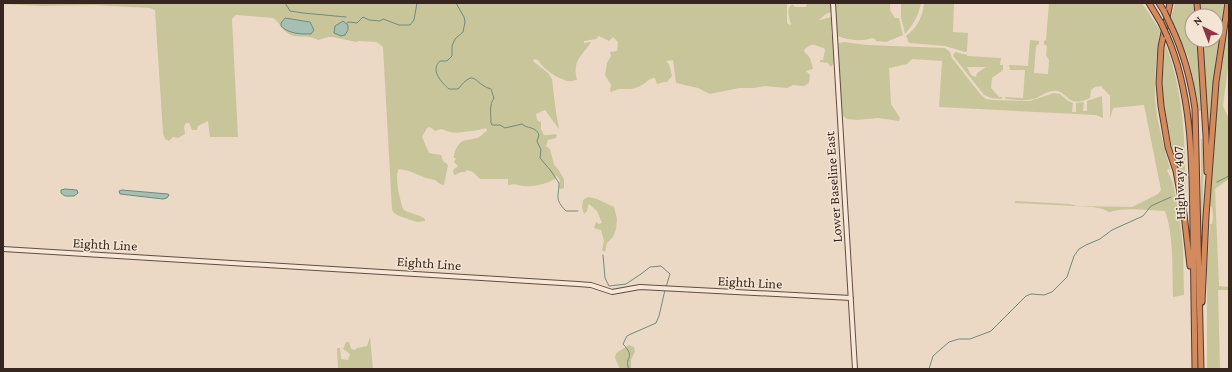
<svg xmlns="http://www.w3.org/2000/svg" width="1232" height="372" viewBox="0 0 1232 372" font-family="'Crimson Pro',serif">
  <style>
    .green { fill: #c8c59a; fill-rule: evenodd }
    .water { fill: #a7beb3; stroke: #6e8c7f }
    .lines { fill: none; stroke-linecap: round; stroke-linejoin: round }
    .stream { stroke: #6e8c7f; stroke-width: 1 }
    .secondary-casing { stroke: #664c40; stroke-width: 6 }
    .highway-casing { stroke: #523a31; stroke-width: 7 }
    .secondary { stroke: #f6e8d8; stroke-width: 4 }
    .highway { stroke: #d38a5d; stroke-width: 5 }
    .highway-bridge-casing { stroke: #523a31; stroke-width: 7; stroke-linecap: butt }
    .highway-bridge { stroke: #d38a5d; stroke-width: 5 }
    .labels { text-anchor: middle; stroke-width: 3; stroke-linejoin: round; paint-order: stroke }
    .street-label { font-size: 14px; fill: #36261f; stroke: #f3e4d4 }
  </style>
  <rect width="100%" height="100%" fill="#ebd9c5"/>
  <path class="green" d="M3,3H787V23L790,25L791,24C789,18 786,9 792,4L795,7H806L807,3H831V12L826,14L819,20H820L831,17L832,21L831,33L835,45L834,63L831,67L828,63L820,62V60H823L825,50L824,48C814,46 814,41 804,50L805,53C810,55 812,64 813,69L806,71L810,75L809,83L804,86L793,85L787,88L765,86L754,88H739L710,94L698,88L676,83L673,60L666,61L669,64L672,76L667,82H664L657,84L655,78C648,78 648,82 642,85C633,90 630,89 620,89C617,89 614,91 611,92L610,91L611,85L605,75L607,63L611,56L610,52L617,51L618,42L613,37L609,41L599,36L596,39L584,41V43L591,42C587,50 576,58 576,67C575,71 576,75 577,80C574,80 570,82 567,81C557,78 543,69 538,60L534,59L533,61L549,74L552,79L556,112L559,129L545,110L536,114L537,120L541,122V129L544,135C549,136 553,133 557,135L556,138L548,140L546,146L550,149L554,165L558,169L564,179V188L561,189L559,188L560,180L556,175L555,179C546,184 534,187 524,186C516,185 517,183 508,185V179H480L473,172L467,170L465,172H461L455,175H454L453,170L458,166L454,162L456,158H454C453,153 458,143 463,141C468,139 474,140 479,137C483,135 484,132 487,131L486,128C480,130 456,134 450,132C447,132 444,129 441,129L435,131L430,127L427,128L422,137L429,153L441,155L443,161L448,165L444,185L440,184L435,180L426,178L409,171L399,169C394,176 400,200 403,209C409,214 419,214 425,219V221L417,222L399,216L394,213L392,210L383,47L377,42L359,41L356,42L333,37H328L318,40C309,34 298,39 289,34C282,31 280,22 273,18L236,15L232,19L238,137H210L208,121L198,126L197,130H192L189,123H186L184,127L185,134L178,138L173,137L169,141L165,139L163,133L155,10L150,8L94,5L42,6L3,4Z
    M835,3H890V10L895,18H899L903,35L886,42L876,41L875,39L872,38C861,42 847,40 838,36L836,31Z
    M901,3H921C918,16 914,24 905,34L901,17Z
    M924,3H954L953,32L968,33L967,51L965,52L945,46L909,43L906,36C917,28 923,16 924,3Z
    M1049,3H1142L1160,30C1157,52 1154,74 1155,96C1156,120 1164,145 1170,169L1167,170L1173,183L1178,208L1183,247L1184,295L1173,297C1172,271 1174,235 1165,211C1147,210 1127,207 1109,212L1103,209L1093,207L1015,203V201L1069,204L1077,206L1132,207L1158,194L1161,190L1144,105L1113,108L1110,119V96L1101,86L1095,87L1091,90L1090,98C1067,110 1067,89 1054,91C1046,91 1040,97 1034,99C1025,101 1015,100 1006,99L1005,97L1023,98L1025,70H1010L1009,65L1028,66L1030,40L1039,41V44L1036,46L1034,73L1048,74L1049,60L1046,55L1047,46L1044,44V41L1046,40Z
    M1175,3H1194L1195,16H1192V40H1197L1202,111H1199L1193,78L1188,57L1171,18Z
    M1200,3H1226L1216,57L1210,127H1208L1202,40H1216V16H1201Z
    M1229,5V60L1223,106L1229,119V179L1215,189L1219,286L1229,287V290H1218L1220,369H1207V268L1210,224H1212L1213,218L1212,207L1210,206L1215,116Z
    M844,42L867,45L945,48L950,52L952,58L981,95L986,99L992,100L1030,101L1054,93L1060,94L1068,101L1073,103L1072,112H1076V103L1084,102L1083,111H1087V101L1102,96L1103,118L1096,115L939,107L942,61L912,59L907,64L890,68L889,67L891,104L900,118L899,121L878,118L857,120L847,119L843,116L841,106L838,48L839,43Z
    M1165,43C1186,96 1185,153 1186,209L1185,208L1164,109L1162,81Z
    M955,52L967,55V56L1001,58L1000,65H1003V70L992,78L991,88L999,97H1002V99L991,98L984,95L954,57L953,55ZM967,67H986L977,73L976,77L971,75Z
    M1201,139H1202L1204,155L1202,237L1201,229Z
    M588,197L597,199L614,207L617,219L616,229L613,237L607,243L605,252L602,250L604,241L601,230L594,228L596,222L599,224L602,223L597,211L589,204L588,206L587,211L584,214L582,208L583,200Z
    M370,337L373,369H338L337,348H340L341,359L348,360L350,354L343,349L346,342H349L351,349L355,350L357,348L367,346Z
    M629,345L634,347L635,351L631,360V369H620L615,358L616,353Z"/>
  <path class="water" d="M285,18L310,22L314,30L311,34C300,34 289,34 281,26V23Z
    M343,21L348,25V30L345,35L341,36L334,33L335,26Z
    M65,189L77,190L78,193L74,196H65L61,193V190Z
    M122,190L168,194L169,195L167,198L163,199L120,194L119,191Z"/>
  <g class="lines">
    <path class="stream" d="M285,3L290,11L303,13L346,17
      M456,3L464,17L465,22L463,32L455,39L452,46V56L447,61H440C430,70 441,82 449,89H458C476,67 473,84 491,89L494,98C489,105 491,115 491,123L492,125H500L505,128L522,124C527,129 536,126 539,135L537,141L541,150L540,158L551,171L559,183C559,196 554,199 566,211H578
      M347,23L349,22L357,23L363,17L369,20L380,21L383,19L399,25H410L414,20L417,3
      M1217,182L1229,176
      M603,255L605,278L609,286L626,284L641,274L650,267L661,266L670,274L666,287
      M629,369C623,357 637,359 623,344L627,336L631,334L656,323L659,316L665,290
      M929,369L933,356L949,342L959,339H970L991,331L1026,296L1031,294L1044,295L1052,292L1067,277L1074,256L1079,249L1086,245L1100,239L1112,230L1143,216L1151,206L1171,197"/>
    <g class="secondary-casing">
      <path id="secondary" d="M833,3L855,369
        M3,249L578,284L591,285L612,292L640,287L851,298"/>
    </g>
    <g class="highway-casing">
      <path id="highway" d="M1149,3L1161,23
        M1159,3L1164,11
        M1170,3L1161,47L1159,83L1161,106L1168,147L1176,171L1184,214L1190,266
        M1197,3L1198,16
        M1171,26C1184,53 1191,80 1195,109L1201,369
        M1167,36C1193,96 1192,166 1193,230C1194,276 1194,323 1195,369
        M1200,40L1206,136L1207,172
        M1202,302L1206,216L1216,82L1228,3"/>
    </g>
    <use href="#secondary" class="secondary"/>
    <use href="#highway" class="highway"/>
    <g class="highway-bridge-casing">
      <path id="highway-bridge" d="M1164,11L1171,26
        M1161,23L1167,36"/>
    </g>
    <use href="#highway-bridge" class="highway-bridge"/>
  </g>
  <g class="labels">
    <g class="street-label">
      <text transform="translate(1179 183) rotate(-92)" y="5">Highway 407</text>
      <text transform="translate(833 187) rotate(-94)" y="5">Lower Baseline East</text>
      <text transform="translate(105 244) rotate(3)" y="5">Eighth Line</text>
      <text transform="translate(429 263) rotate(4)" y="5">Eighth Line</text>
      <text transform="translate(750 282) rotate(3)" y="5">Eighth Line</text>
    </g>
  </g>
  <rect width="1232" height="372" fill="none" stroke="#36261f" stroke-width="8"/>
  <g transform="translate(1204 28) rotate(318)"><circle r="19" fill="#f3e4d4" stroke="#a7988c"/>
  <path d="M0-3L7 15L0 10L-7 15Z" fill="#8f3243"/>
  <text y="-6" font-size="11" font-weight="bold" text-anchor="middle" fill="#36261f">N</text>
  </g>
</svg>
